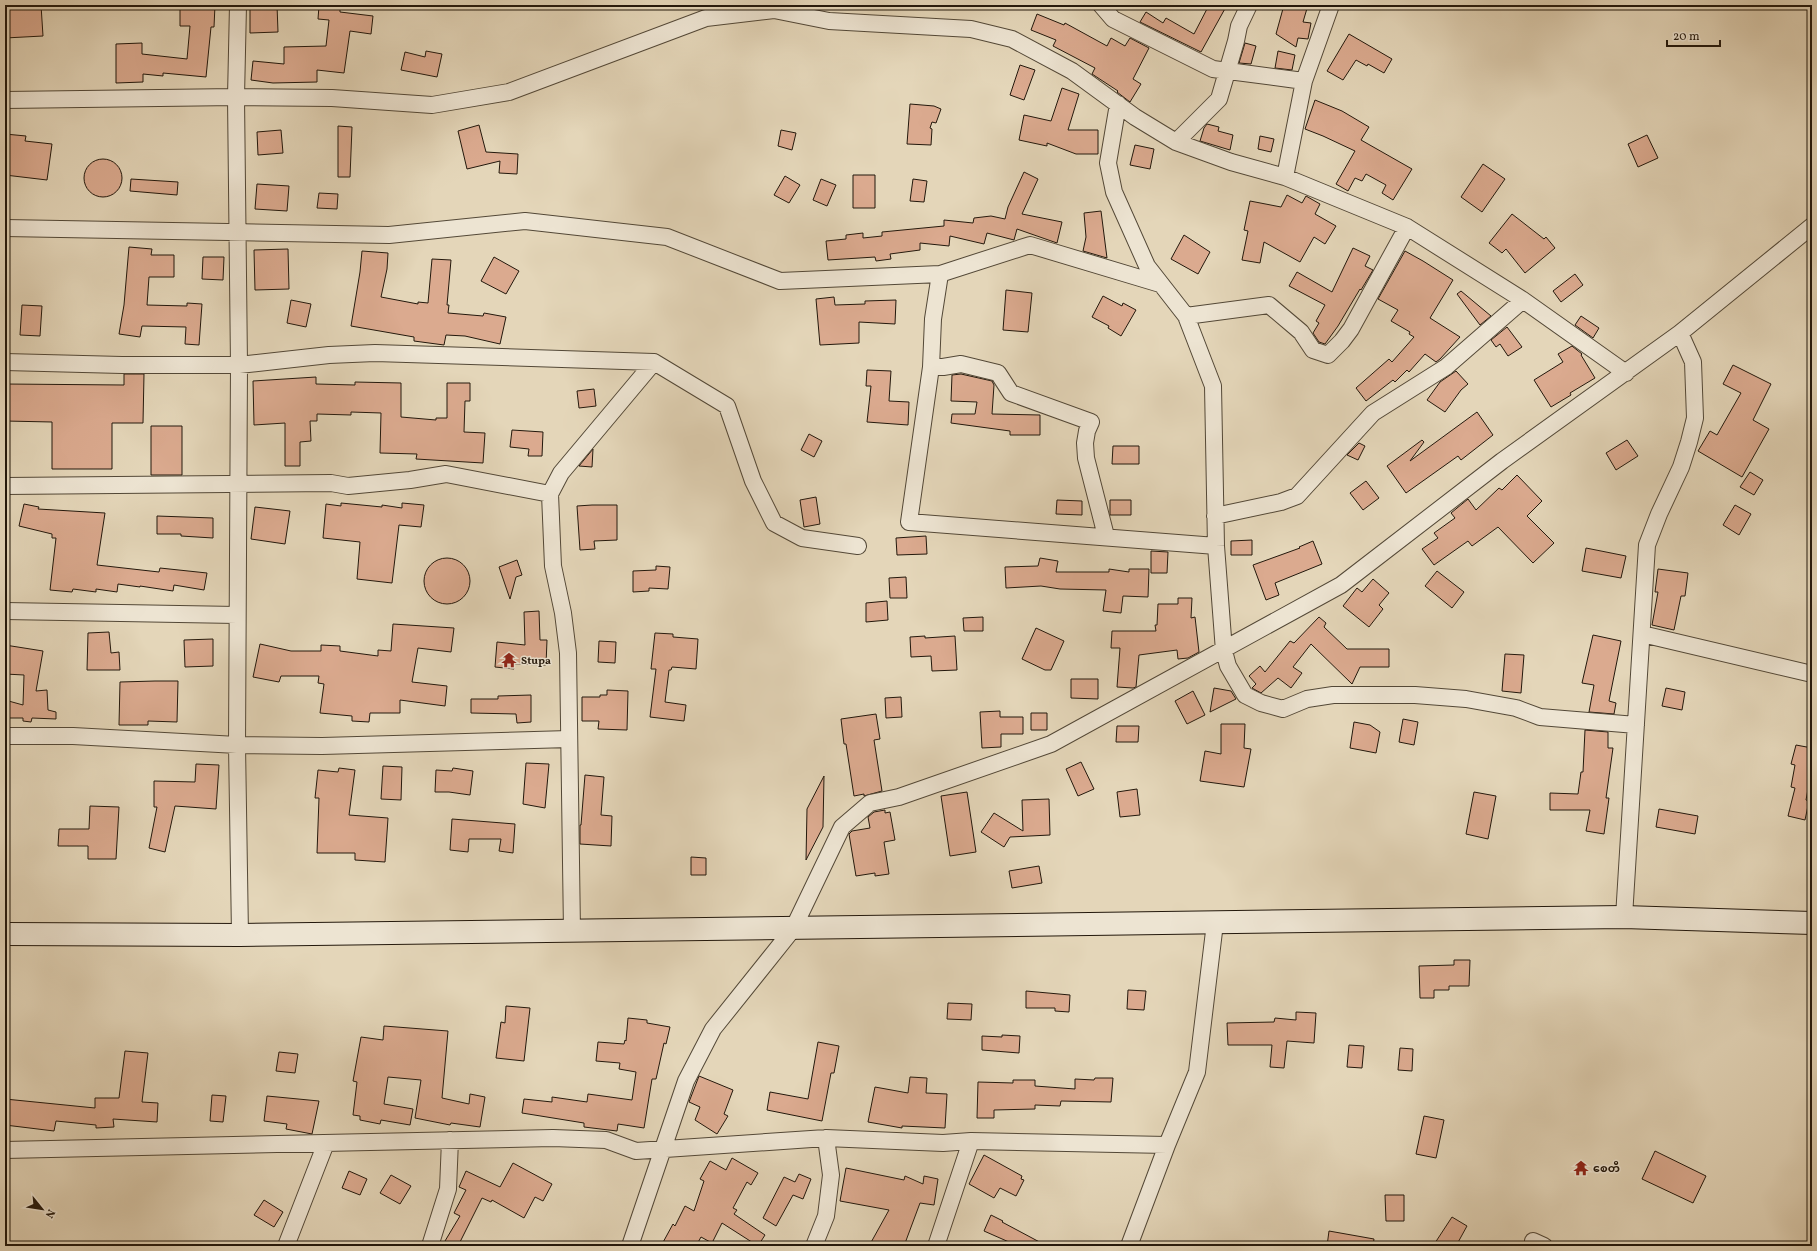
<svg xmlns="http://www.w3.org/2000/svg" width="1817" height="1251" viewBox="0 0 1817 1251" font-family="Vollkorn,'Noto Sans Myanmar',serif">
  <style>
    .building { fill: #dbaa8f; stroke: #23180c }
    .lines { fill: none; stroke-linecap: round; stroke-linejoin: round }
    .street-casing { stroke: #534837; stroke-width: 18 }
    .secondary-casing { stroke: #23180c; stroke-width: 24 }
    .street { stroke: #ede4d2; stroke-width: 16 }
    .secondary { stroke: #ede4d2; stroke-width: 22 }
    .labels { text-anchor: middle; stroke-width: 3; stroke-linejoin: round; paint-order: stroke }
    .poi-label { font-size: 11px; font-weight: bold; fill: #23180c; stroke: #ede4d2; text-anchor: start }
  </style>
  <rect width="100%" height="100%" fill="#e4d6b9"/>
  <filter id="stains"><feTurbulence type="fractalNoise" baseFrequency=".005" numOctaves="4"/><feColorMatrix values="0 0 0 0 .2 0 0 0 0 .09 0 0 0 0 .02 0 0 0 .5 -.17"/></filter>
  <radialGradient id="worn" r=".72"><stop offset=".6" stop-color="#630" stop-opacity="0"/><stop offset="1" stop-color="#630" stop-opacity=".3"/></radialGradient>
  <path class="building" d="M5,5H41L43,36L5,38Z
    M180,5H215L214,27H211L206,77L163,73V76L143,74V82L116,83V44L142,43V54L187,59L190,26H180Z
    M250,5H277L278,32L250,33Z
    M1209,5H1227L1201,52L1140,22L1146,12L1163,23L1166,18L1194,34Z
    M1284,5H1308L1303,22L1311,23L1308,39L1298,38L1296,47L1276,34Z
    M319,6L340,8V12L373,16L371,34L350,31L344,73L317,70V82L273,83L251,80L253,61L284,64V47L326,46L329,20L318,19Z
    M1037,14L1064,25L1065,23L1107,46L1111,38L1125,46L1130,38L1149,48L1133,79L1141,84L1130,102L1117,92L1118,91L1092,74L1095,68L1053,46L1056,40L1031,30Z
    M1349,34L1392,59L1384,73L1368,64L1367,66L1356,60L1343,80L1327,71Z
    M1245,43L1256,46L1251,64L1239,63Z
    M426,51L442,54L437,77L401,70L405,52L425,57Z
    M1278,51L1295,55L1292,70L1275,68Z
    M1020,65L1035,70L1024,100L1010,95Z
    M1062,88L1079,94L1068,130H1098V154H1076L1047,143V146L1019,140L1024,115L1051,121Z
    M1315,100L1342,111L1369,127L1361,140L1412,169L1393,200L1382,193L1386,185L1366,174L1362,181L1355,178L1348,191L1336,184L1355,151L1323,136L1305,129Z
    M910,104L934,106L941,109L936,123L932,122L930,128L932,129L931,145L907,144Z
    M1207,124L1219,127L1218,131L1233,135L1230,150L1200,141L1204,128Z
    M479,125L486,152L518,154L517,174L499,173L500,161L467,169L458,131Z
    M338,126L352,127L350,177H338Z
    M281,130L283,153L258,155L257,132Z
    M781,130L796,133L792,150L778,146Z
    M5,134L26,136L25,141L52,144L47,180L5,175Z
    M1647,135L1658,158L1638,167L1628,144Z
    M1260,136L1274,139L1271,152L1258,149Z
    M1135,145L1154,149L1150,169L1130,165Z
    M84 178a19 19 0 1 1 38 0a19 19 0 1 1-38 0Z
    M1483,164L1505,179L1482,212L1461,197Z
    M1024,172L1038,179L1022,214L1062,222L1057,243L1017,229L1014,240L987,233L984,244L950,236L949,246L920,243V250L890,254L891,259L876,261L875,257L828,260L826,241L846,239V235L863,233V238L882,236V232L944,226V220L973,223L974,218L991,216L1005,219L1008,207Z
    M853,175H875V208H853Z
    M785,176L800,185L789,203L774,195Z
    M131,179L178,182L177,195L130,191Z
    M821,179L836,185L827,206L813,200Z
    M913,179L927,181L924,202L910,201Z
    M257,184L289,186L287,211L255,209Z
    M319,193L338,194L337,209L317,208Z
    M1287,195L1302,203L1306,196L1320,204L1315,214L1336,226L1325,244L1314,237L1300,262L1264,242L1260,263L1242,260L1248,231L1244,230L1250,201L1281,207Z
    M1101,211L1107,258L1083,251L1086,237L1084,213Z
    M1512,214L1544,239L1546,237L1555,248L1525,273L1506,249L1502,253L1489,243Z
    M1184,235L1210,252L1198,274L1171,259Z
    M129,247L152,249L151,255H174V277H149L147,305L187,306V303L202,304L199,345L185,344L186,327L142,326L140,337L119,334L124,305Z
    M1353,248L1370,256L1365,266L1373,270L1361,290L1360,289L1338,326L1325,344L1319,342L1313,333L1319,323L1316,321L1325,305L1289,286L1297,272L1332,292Z
    M288,249L289,289L255,290L254,250Z
    M362,251L388,253L387,269L381,297L418,304V302L428,303L432,259L451,260L447,305H449L448,313L483,316L484,313L506,317L500,344L465,336L446,335L444,345L414,341V337L351,326L360,272Z
    M1405,251L1423,261L1453,280L1430,318L1460,337L1440,359L1436,362L1425,354L1409,372L1407,370L1395,382L1393,380L1366,401L1356,388L1389,359L1392,362L1414,337L1409,334L1410,332L1391,321L1398,310L1378,299Z
    M203,257H224L223,280L202,279Z
    M494,257L519,271L506,294L481,281Z
    M1575,274L1583,285L1561,302L1553,291Z
    M1006,290L1032,293L1028,332L1003,330Z
    M1461,291L1491,316L1480,325L1457,294Z
    M1103,296L1122,306L1123,303L1136,310L1121,336L1108,328L1109,326L1092,317Z
    M834,297L835,305L865,304V301L896,300L895,324L859,322V343L820,345L816,299Z
    M291,300L311,304L306,327L287,323Z
    M22,305L42,306L40,336L20,335Z
    M1581,316L1599,328L1593,338L1575,325Z
    M1507,327L1522,347L1508,356L1500,344L1496,347L1491,340Z
    M1572,346L1582,354L1581,355L1595,378L1570,393L1571,395L1551,407L1534,380L1563,362L1558,354Z
    M1733,365L1771,384L1753,420L1769,429L1742,477L1698,451L1710,431L1717,435L1741,393L1723,384Z
    M867,370L891,371L889,401L909,402L908,425L867,422L871,386H866Z
    M1456,371L1468,384L1461,390L1445,412L1427,400L1440,382Z
    M124,374H144L143,423H112V469H52V422L5,421V384L124,385Z
    M961,374L992,381L994,385L992,414L1040,415V435H1010V431L951,423L952,414H975L977,402L951,401L952,375Z
    M316,377V384L355,385V382L401,383V417L436,420V418H447V383H470V401H465L464,432L485,433L483,463L416,459L417,454L380,453L381,413L351,412V415L317,414V421H310L311,441L300,442V466H285V423L254,425L253,381Z
    M594,389L596,406L579,408L577,391Z
    M1477,412L1493,435L1461,460L1458,456L1406,493L1387,466L1422,440L1424,442L1410,461Z
    M151,426H182V475H151Z
    M512,430L543,432L542,456H528L529,449L510,447Z
    M809,434L822,441L814,457L801,450Z
    M1627,440L1638,456L1616,470L1606,453Z
    M1359,443L1365,446L1358,460L1347,455Z
    M1113,446H1139V464H1112Z
    M593,449L592,467L579,466Z
    M1750,472L1763,480L1754,495L1740,487Z
    M1517,475L1542,501L1527,516L1554,543L1533,563L1498,527L1472,546L1468,541L1434,565L1422,549L1438,538L1434,533L1455,518L1451,513L1468,499L1476,510L1499,488L1502,490Z
    M1366,481L1379,498L1363,510L1350,493Z
    M816,497L820,524L804,527L800,500Z
    M1057,500L1082,501V515L1056,514Z
    M1110,500H1131V515H1110Z
    M341,503L382,507V505L402,508V503L424,505L421,527L399,525L392,583L357,579L360,542L323,538L326,504L341,506Z
    M24,504L39,507L38,509L105,513L97,565L159,572L160,568L207,573L204,590L174,585L173,591L140,586V587L118,584L117,592L96,589V592L73,589L72,592L50,590L56,538H52V534L19,526Z
    M592,505H617V540L594,541L595,549L580,550L577,506Z
    M1735,505L1751,514L1739,535L1723,525Z
    M255,507L290,511L285,544L251,539Z
    M157,516L213,518V538L181,536V534H157Z
    M926,536L927,554L897,555L896,538Z
    M1252,540V555H1231V541Z
    M1313,541L1322,564L1275,583L1279,595L1266,600L1253,565L1300,548L1299,547Z
    M1586,548L1626,556L1621,578L1582,571Z
    M1151,551L1168,552L1167,573H1151Z
    M1040,558L1058,561L1056,572H1109V569L1129,572V569H1149L1148,597L1123,596L1121,613L1103,611L1106,590L1060,589L1041,586L1006,588L1005,567L1038,566Z
    M424 581a23 23 0 1 1 46 0a23 23 0 1 1-46 0Z
    M517,560L522,575L516,577L510,599L499,567Z
    M656,566L670,567L668,589L649,588V591L633,592V571L656,570Z
    M1658,569L1688,573L1685,596H1681L1674,630L1652,625L1658,592H1655Z
    M1437,571L1464,592L1452,608L1425,586Z
    M906,577L907,598H890L889,578Z
    M1373,579L1389,593L1379,605L1383,609L1369,627L1343,606L1357,588L1362,592Z
    M1178,598H1192L1191,618L1195,617L1199,652L1188,658L1178,659L1177,650L1139,655L1136,687L1133,688L1117,687L1120,648H1111L1112,631H1156L1155,625H1157L1158,604H1178Z
    M887,601L888,620L866,622V603Z
    M539,611L540,640H547L546,665L514,664V669L495,667L497,642L525,645L524,612Z
    M983,617V631H964L963,618Z
    M1319,617L1326,623L1324,627L1347,649H1389V667H1360L1352,684L1311,644L1293,667L1302,673L1291,688L1278,678L1261,693L1252,688L1256,684L1249,676L1260,666L1265,672L1290,641L1294,643Z
    M393,624L454,628L451,652L418,648L412,682L447,686L445,706L400,700V713H370L369,722L352,721V716L320,713L324,684L318,683L319,676H281L279,682L253,677L260,644L291,651H321V645L340,646V651L378,656V650L391,651Z
    M1036,628L1064,641L1051,670H1045L1022,659Z
    M109,632L111,653L119,652L120,670H87L88,633Z
    M655,633L673,634V637L698,639L696,669L672,667L671,670H669L665,702L686,705L684,721L650,717L656,669H651Z
    M1593,635L1621,641L1609,701L1616,703L1614,714L1589,712L1594,685L1582,683Z
    M925,636V638L955,636L957,670L932,671L931,656L911,657L910,637Z
    M213,639V666L185,667L184,640Z
    M599,641L616,642L615,663L598,662Z
    M5,645L43,651L36,691L47,690L48,710L56,712V719L32,718L31,722L23,721V718H5V700L23,705L24,675L5,674Z
    M1505,654L1524,655L1521,693L1502,691Z
    M1071,679H1098V699L1071,698Z
    M155,681H178L177,722L148,721V725H119L120,682Z
    M1214,688L1231,691L1236,699L1210,712Z
    M1666,688L1685,692L1682,710L1662,706Z
    M607,690L628,691L627,730L598,729L599,721H582V697H600V695H607Z
    M1193,691L1205,715L1187,724L1175,701Z
    M531,695V722L517,723L516,714L471,713V699H498V696Z
    M901,697L902,717L886,718L885,698Z
    M1000,711V717H1023V734H1001V747L982,748L980,712Z
    M1031,713H1047V730H1031Z
    M876,714L880,739L874,740L882,791L864,796V794L854,796L846,744H844L841,719Z
    M1403,719L1418,722L1414,745L1399,742Z
    M1354,722L1370,725L1380,732L1376,753L1350,748Z
    M1221,724H1245L1244,748L1251,749L1244,787L1200,781L1205,751L1221,754Z
    M1117,726H1139L1138,742H1116Z
    M1585,730L1608,732V748H1613L1606,798H1609L1604,834L1586,831L1590,810H1550V793L1578,794L1581,772H1583Z
    M1796,745L1812,748L1808,772L1811,773L1806,800L1809,801L1805,820L1788,816L1795,788L1791,787L1795,765L1791,764Z
    M1081,762L1094,789L1078,796L1066,769Z
    M526,763L549,764L545,808L523,804Z
    M196,764L219,765L216,809L175,806L165,852L149,848L157,807H154V781L195,782Z
    M383,766L402,767L401,800L381,799Z
    M339,768L355,770L349,815L388,818L385,862L355,860V853H317L319,798H315L318,770L338,772Z
    M453,768L473,771L470,795L449,792H435L436,770L452,771Z
    M585,775L604,777L601,815L612,816L611,846L580,844V825H581Z
    M824,776L823,827L806,860L807,809Z
    M1137,789L1140,815L1120,817L1117,792Z
    M967,792L976,852L950,856L941,796Z
    M1474,792L1496,796L1488,839L1466,834Z
    M1049,799L1050,835L1010,837L1004,847L981,832L994,813L1023,831L1022,800Z
    M90,806L119,807L116,859H88V846H58L59,829H89Z
    M1659,809L1698,816L1695,834L1656,827Z
    M885,810V813L890,812L895,840L884,842L889,874L875,876V873L856,876L849,834L852,831L870,828L868,817L874,812Z
    M452,819L515,824L513,853L499,851L501,839H469L468,852L450,850Z
    M691,857L706,858V875H691Z
    M1039,866L1042,883L1012,888L1009,871Z
    M1454,960H1470L1469,986H1449V990H1434V998H1420L1419,966L1454,965Z
    M1128,990L1146,991L1144,1010L1127,1009Z
    M1026,991L1070,995L1069,1012L1055,1011V1008H1026Z
    M948,1003L972,1004L971,1020L947,1019Z
    M506,1006L530,1008L524,1061L496,1058L501,1022L505,1023Z
    M1296,1012L1316,1013L1314,1043L1287,1041L1284,1068L1270,1067L1272,1045H1228L1227,1023L1274,1022L1275,1018L1296,1020Z
    M628,1018L647,1020V1023L670,1027L666,1044L664,1043L656,1079H652L644,1128L618,1124L617,1131L584,1127V1123L522,1113L524,1099L552,1102V1097L587,1102L588,1094L632,1100L636,1072L619,1069L620,1063L596,1061L598,1042L624,1044L625,1040L626,1041Z
    M384,1026L448,1031L442,1098L469,1104L470,1094L485,1097L480,1127L451,1123L450,1125L415,1118L421,1080L388,1077L384,1104L413,1109L410,1125L381,1120L380,1124L360,1120V1116L353,1115L357,1082L353,1081L361,1037L383,1040Z
    M1002,1035L1020,1036L1019,1053L982,1050V1036L1002,1037Z
    M818,1042L839,1046L834,1073H831L822,1121L767,1110L770,1092L808,1099Z
    M1349,1045L1364,1046L1362,1068L1347,1067Z
    M1400,1048L1413,1049L1412,1071L1398,1070Z
    M125,1051L148,1053L142,1102L158,1103L157,1122L113,1119L114,1127L96,1128V1125L56,1121L54,1131L5,1125V1099L95,1108V1098H119Z
    M279,1052L298,1054L295,1073L276,1071Z
    M699,1076L733,1090L724,1114L728,1116L717,1134L695,1120L700,1107L689,1102Z
    M910,1077L927,1078L926,1093L947,1094L945,1128L902,1126V1128L868,1122L875,1087L908,1093Z
    M1095,1078H1113L1111,1102L1061,1101L1060,1106L1035,1105V1109L994,1110V1118H977L978,1082L1013,1083V1080H1035V1086L1075,1089V1079L1094,1080Z
    M212,1095L226,1096L223,1122L210,1121Z
    M267,1096L319,1101L312,1134L286,1129L287,1124L264,1121Z
    M1424,1116L1444,1120L1436,1158L1416,1154Z
    M1655,1151L1706,1176L1693,1203L1642,1179Z
    M984,1155L1022,1176L1021,1179L1024,1180L1016,1196L1000,1188L994,1198L969,1184Z
    M732,1158L758,1173L751,1185L747,1182L733,1208L737,1210L734,1214L765,1235L758,1246L722,1223L712,1243L701,1237L696,1246H661L673,1224L675,1226L685,1206L694,1211L704,1181L700,1179L710,1161L726,1170Z
    M513,1163L552,1184L543,1201L535,1197L524,1218L492,1200L491,1202L482,1198L458,1246H442L460,1216L454,1213L466,1190L459,1187L466,1171L500,1187Z
    M846,1168L904,1180L905,1176L923,1184L924,1176L938,1179L934,1205L920,1203L904,1246H869L889,1210L840,1201Z
    M349,1171L367,1179L360,1195L342,1188Z
    M799,1174L811,1179L803,1199L793,1195L776,1226L763,1218L784,1177L795,1182Z
    M391,1175L411,1186L400,1204L380,1193Z
    M1385,1195H1404V1221H1386Z
    M264,1200L283,1212L274,1227L254,1215Z
    M991,1215L1003,1221L1002,1222L1047,1246H1018L984,1231Z
    M1452,1217L1467,1226L1456,1246H1433Z
    M1329,1231L1374,1239L1373,1246H1327Z"/>
  <g class="lines">
    <g class="street-casing">
      <path id="street" d="M238,5L236,97L239,365L237,745L240,935
        M1101,5L1113,19L1213,69L1304,81
        M5,100L236,97L332,98L432,105L509,92L706,18L774,10L829,21L971,29L1012,39L1072,71L1135,117L1176,142L1231,162L1285,177L1407,227L1523,300L1626,373
        M1118,104L1108,163L1114,192L1147,266L1186,316L1213,386L1216,546L1224,651L1228,666L1245,695L1261,703L1283,709L1307,699L1333,695H1415L1466,699L1516,708L1540,717L1636,725
        M1176,142L1219,99L1236,41L1239,26L1249,5
        M1285,177L1304,81L1331,5
        M5,228L389,235L525,221L667,237L780,281L940,274L1030,245L1160,284
        M940,274L933,319L931,367L909,522L1216,546
        M1186,316L1269,305L1301,332L1313,350L1328,355L1342,341L1351,329L1407,227
        M5,362L122,365H239L329,355L375,353L654,362L727,406L753,481L774,523L802,538L858,546
        M931,367H943L961,364L998,373L1011,393L1091,422L1087,431L1085,443L1086,458L1106,536
        M5,486L331,483L348,486L410,480L446,474L550,494
        M1215,516L1281,502L1297,496L1373,413L1446,367L1523,300
        M5,611L237,615
        M1642,634L1812,674
        M5,736H73L237,745L322,746L569,739
        M1624,917L1647,545L1659,514L1681,467L1689,442L1695,418L1693,362L1680,333
        M572,931L568,653L563,613L553,566L550,494L561,473L654,362
        M1167,1145L1197,1072L1215,923
        M5,1150L553,1138L606,1140L636,1151L826,1138L943,1143L971,1141L1167,1145L1129,1246
        M1533,1241L1544,1246
        M286,1246L326,1143
        M430,1246L448,1189L450,1140
        M630,1246L686,1081L713,1029L793,929L842,827L870,803L899,797L1051,744L1341,585L1502,461L1680,333L1812,226
        M814,1246L826,1216L831,1175L826,1138
        M936,1246L971,1141"/>
    </g>
    <g class="secondary-casing">
      <path id="secondary" d="M5,934L240,935L1624,917L1812,923"/>
    </g>
    <use href="#street" class="street"/>
    <use href="#secondary" class="secondary"/>
  </g>
  <defs>
    <g id="temple-bare" transform="scale(1.2)"><path d="M0-6L5-2H3V0L6.5 2.5H4V6H1.5V3h-3V6H-4V2.5H-6.5L-3 0V-2H-5Z" fill="#8f2418" stroke="#ede4d2" stroke-width="2.5" paint-order="stroke"/></g>
  </defs>
  <g fill-rule="evenodd">
    <use href="#temple-bare" x="509" y="660"/>
    <use href="#temple-bare" x="1581" y="1168"/>
  </g>
  <g class="labels">
    <g class="poi-label">
      <text x="521" y="664">Stupa</text>
      <text x="1593" y="1172">စေတီ</text>
    </g>
  </g>
  <rect width="1817" height="1251" fill="none" stroke="#e4d6b9" stroke-width="20"/>
  <rect x="6" y="6" width="1805" height="1239" fill="none" stroke="#23180c" stroke-width="2"/>
  <rect x="10" y="10" width="1797" height="1231" fill="none" stroke="#23180c"/>
  <g transform="translate(42 1209) rotate(120)" stroke="#ede4d2" stroke-width="3" paint-order="stroke">
  <path d="M0-3L7 15L0 10L-7 15Z" fill="#23180c"/>
  <text y="-6" font-size="11" font-weight="bold" text-anchor="middle" fill="#23180c">N</text>
  </g>
  <path d="M1667 40v6h53v-6" fill="none" stroke="#23180c" stroke-width="2"/>
  <text x="1673" y="40" font-size="12" fill="#23180c" stroke="#ede4d2" stroke-width="3" paint-order="stroke">20 m</text>
  <rect width="100%" height="100%" filter="url(#stains)"/>
  <rect width="100%" height="100%" fill="url(#worn)"/>
</svg>
